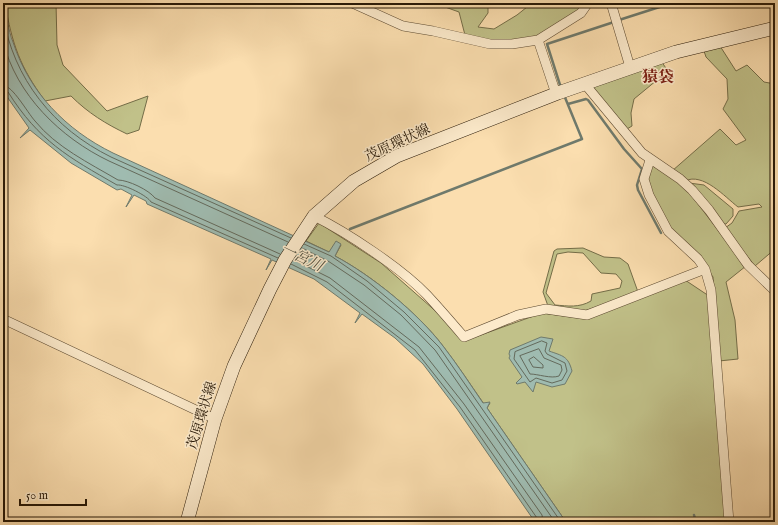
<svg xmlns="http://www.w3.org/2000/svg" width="778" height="525" viewBox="0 0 778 525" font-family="'IM FELL English','Noto Serif JP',serif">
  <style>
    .green { fill: #c1c189; stroke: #746d48; fill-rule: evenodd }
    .water { fill: #9fbbb0; stroke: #6f7a6c }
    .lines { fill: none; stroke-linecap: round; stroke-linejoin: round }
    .shore { stroke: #646a5c; stroke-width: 1 }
    .stream { stroke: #6f7a6c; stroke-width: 2.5 }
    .minor-casing { stroke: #5d4a31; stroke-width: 10 }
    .secondary-casing { stroke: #281907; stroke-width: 14 }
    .minor { stroke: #fceacb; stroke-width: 9 }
    .secondary { stroke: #fceacb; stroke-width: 13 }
    .labels { text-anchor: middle; stroke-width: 3; stroke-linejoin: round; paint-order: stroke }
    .street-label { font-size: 14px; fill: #281907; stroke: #fceacb }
    .water-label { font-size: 15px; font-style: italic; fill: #525242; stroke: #fceacb }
    .quarter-label { font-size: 16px; font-weight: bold; fill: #7a1f14; stroke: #fceacb }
  </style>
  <rect width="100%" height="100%" fill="#fbdeaf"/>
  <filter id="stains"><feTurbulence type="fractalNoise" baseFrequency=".005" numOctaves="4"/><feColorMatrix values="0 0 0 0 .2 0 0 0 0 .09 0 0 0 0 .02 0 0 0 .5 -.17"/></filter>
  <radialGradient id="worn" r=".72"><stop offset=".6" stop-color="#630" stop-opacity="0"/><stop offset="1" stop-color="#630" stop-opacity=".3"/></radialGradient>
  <path class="green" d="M5,3H56L57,45L63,65L107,111L148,96L139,130L127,134C106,124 88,113 71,96L45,101C20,67 12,44 5,3Z
    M434,3H488V13L478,27L494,29L517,15L532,3H585L583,7L538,38L492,41L465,35L459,12Z
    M720,46L736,71L747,65L764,82L775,84V249L755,266L725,228L732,223L739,211L762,207L759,204L738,207C725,197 703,172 685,181L672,171L720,129L736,145L746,140L723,109L728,99L727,79L706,57L704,51Z
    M661,61L668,71L634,99L631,113L632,126L627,129L591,86Z
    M651,165L680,181L746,266L726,282L735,320L738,359L719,361L713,277L700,257L669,228L646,179Z
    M689,183L704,185L733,209V216L726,224H724Z
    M319,223L381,263L448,322L464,341L542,313L579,318L685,280L709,296L726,522H566L487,408L490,403L484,404C470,384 457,364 443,346C418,313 371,275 335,256L341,245L329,252L306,241Z
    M583,248L604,257L620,258L628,264L638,292L585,311L548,306L543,292L554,251L557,249ZM568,252L583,253L601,273L616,274L622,281L620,288L592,294L591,301C579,308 568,306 555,305L546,293L557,254Z"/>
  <path class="water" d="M3,3H5C7,16 8,30 13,42C29,92 66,130 113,153L329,252L336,241L341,244L335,256C371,275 418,313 443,346C457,364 470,384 483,403L490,402L487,408L566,522H535L457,409L423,364L395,338L362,314L355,323L360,313L314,279L272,260L266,270L271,259L147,204L146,201L134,195L126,207L132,195L121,189L117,190L71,163L30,130L20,138L29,128L3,91Z
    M541,337L553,339L549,351C563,356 568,356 572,371L565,384L552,387L536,382L533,392L525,382L517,384L516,383L522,377L509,358L510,356L509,354L510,350Z"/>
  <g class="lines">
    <path class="shore" d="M3,15C13,79 54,129 111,157L291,238
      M3,41C16,95 61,138 109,161L288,242
      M3,85C13,86 27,112 35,121C56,147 89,163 118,180C128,180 149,190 155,198L280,254
      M3,90L8,92C39,141 68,157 117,185C124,184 148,196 151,202L278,258
      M304,244L331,256L367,281L404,312L439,347L561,522
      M302,248L328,261L364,285L401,315L435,350L555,522
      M294,260L330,278L419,347L464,404L542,515L543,522
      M291,264L327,282L415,350L460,407L537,518L538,522
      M542,341L547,343L545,351L547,354L565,363L567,371L562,380L552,383L536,378L530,382L514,359L515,352Z
      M539,349L544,358L561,365L562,370L559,376C551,379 538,374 530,374L520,356Z
      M534,357L543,365V368L533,367L529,360Z"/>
    <path class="stream" d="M619,20L672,3
      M561,88L547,44L614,22
      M568,104L586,99L588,100L624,149L642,169L637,185L638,190L661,233
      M350,229L582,139L564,95
      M694,515L696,522"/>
    <g class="minor-casing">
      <path id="minor" d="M352,3L403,26L433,31L490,44H512L538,40L581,13L588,3
        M611,3L630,67
        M538,40L556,94
        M584,83L642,153L680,179L692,190L709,210L748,265L775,291
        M650,160L644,179L649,195L668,231L698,259L705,269L711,290L729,522
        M314,216C348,233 401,268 427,295C440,309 452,323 464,337L518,315L546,309L587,315L705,269
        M3,319L215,419"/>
    </g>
    <g class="secondary-casing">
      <path id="secondary" d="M187,522L215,419L234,366L270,289L285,260L314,216L354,181L397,156L558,93L676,52L775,28"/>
    </g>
    <use href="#minor" class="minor"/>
    <use href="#secondary" class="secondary"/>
  </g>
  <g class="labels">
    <g class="street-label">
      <text transform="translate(397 142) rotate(-25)" y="5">茂原環状線</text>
      <text transform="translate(201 415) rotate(-73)" y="5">茂原環状線</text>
    </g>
    <g class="water-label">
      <text transform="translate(302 257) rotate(26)" y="5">一宮川</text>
    </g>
    <g class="quarter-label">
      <text x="658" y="82">猿袋</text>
    </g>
  </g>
  <rect width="778" height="525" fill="none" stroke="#fbdeaf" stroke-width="16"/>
  <rect x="4" y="4" width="770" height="517" fill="none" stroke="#281907" stroke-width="2"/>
  <rect x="8" y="8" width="762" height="509" fill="none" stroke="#281907"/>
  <path d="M20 499v6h66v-6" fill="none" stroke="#281907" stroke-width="2"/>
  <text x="26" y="499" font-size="12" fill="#281907" stroke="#fceacb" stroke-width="3" paint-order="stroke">50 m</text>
  <rect width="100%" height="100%" filter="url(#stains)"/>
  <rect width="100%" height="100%" fill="url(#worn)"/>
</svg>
